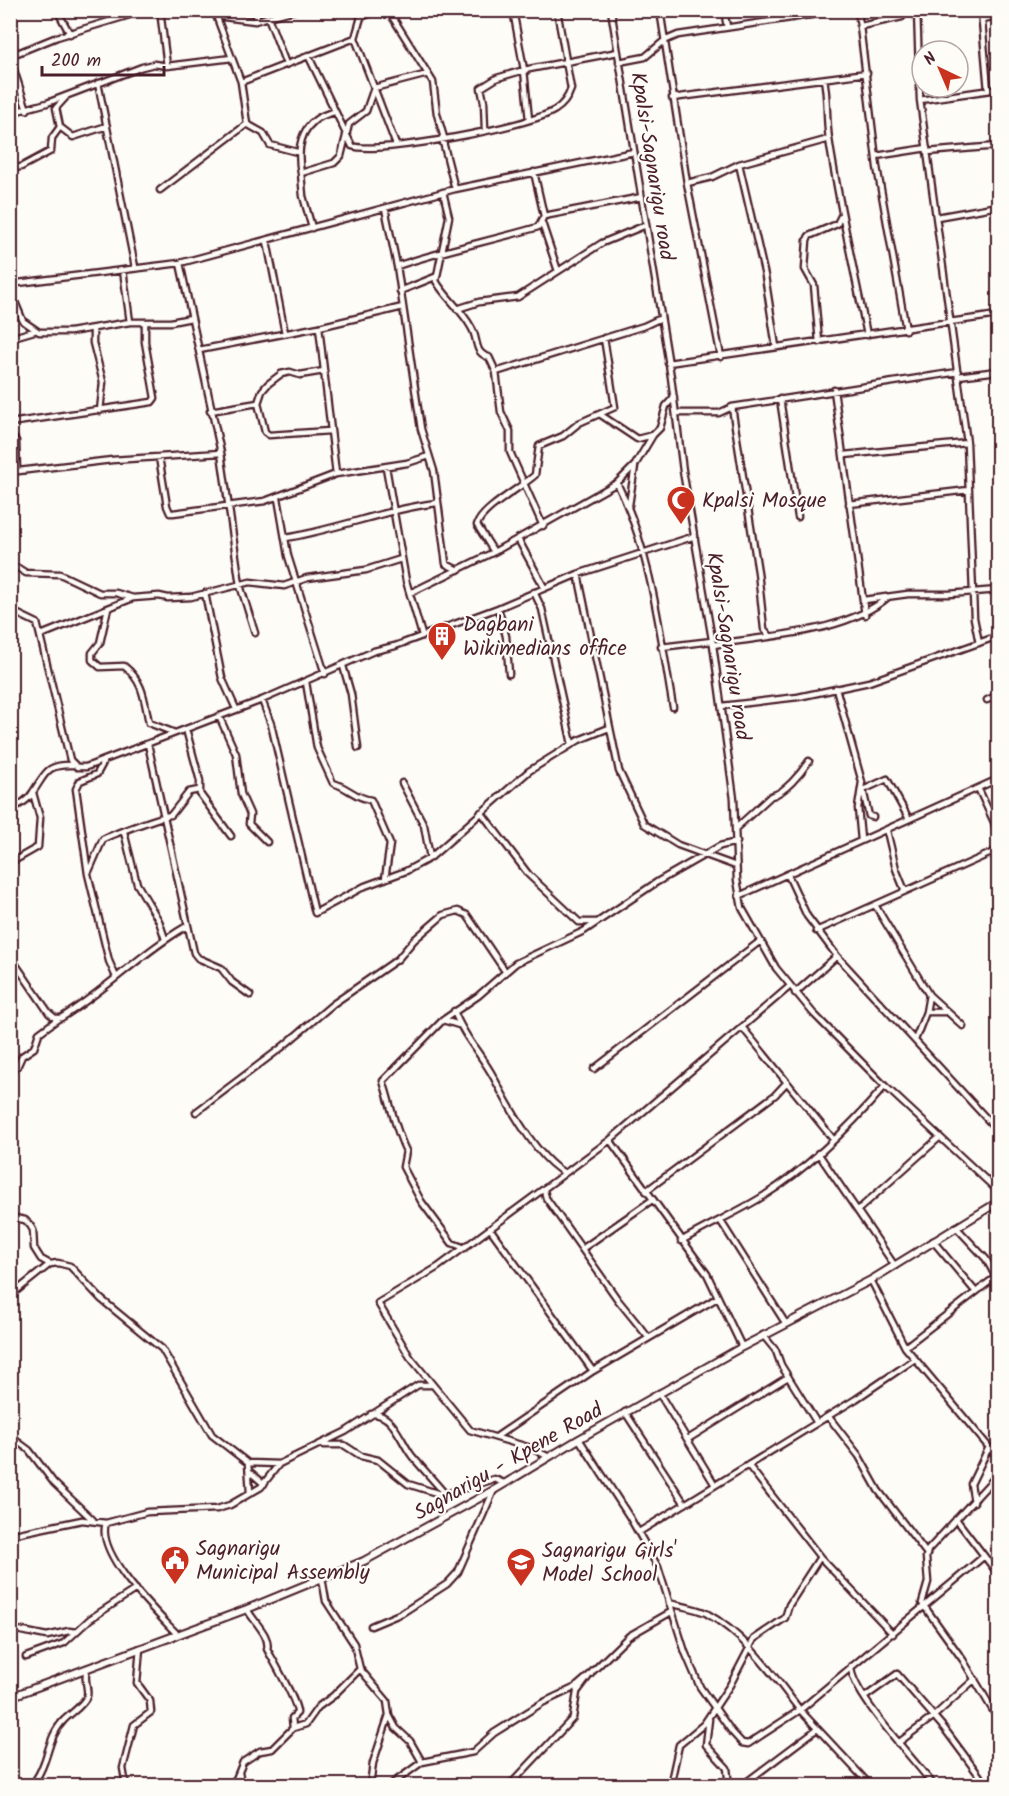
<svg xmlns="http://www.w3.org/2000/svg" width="1009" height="1796" viewBox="0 0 1009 1796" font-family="Kalam,sans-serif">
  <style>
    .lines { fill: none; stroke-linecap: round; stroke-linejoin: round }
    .minor-casing { stroke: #4a1f2b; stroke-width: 9 }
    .tertiary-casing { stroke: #4a1f2b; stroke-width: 10 }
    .minor { stroke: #fdfcf7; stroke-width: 4.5 }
    .tertiary { stroke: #fdfcf7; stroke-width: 6 }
    .labels { text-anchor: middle; stroke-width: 4.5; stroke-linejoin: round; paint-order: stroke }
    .street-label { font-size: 21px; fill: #4a1f2b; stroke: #fdfcf7 }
    .poi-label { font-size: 21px; fill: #4a1f2b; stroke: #fdfcf7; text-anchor: start }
  </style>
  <rect width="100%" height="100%" fill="#fdfcf7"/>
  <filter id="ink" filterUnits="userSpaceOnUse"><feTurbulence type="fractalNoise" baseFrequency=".0167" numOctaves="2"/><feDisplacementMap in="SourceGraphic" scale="12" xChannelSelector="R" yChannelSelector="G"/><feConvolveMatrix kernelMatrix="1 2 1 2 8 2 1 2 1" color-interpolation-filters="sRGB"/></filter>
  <g filter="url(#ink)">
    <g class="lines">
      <g class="minor-casing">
        <path id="minor" d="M57,10L70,34
          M149,10H207
          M160,10L167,66
          M355,10L361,17L355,38L396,145
          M388,10L433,82L437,114L444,138
          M513,10L524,70L529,120
          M611,10L671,377L683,471L713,645L734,799L737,880L742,908L776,968L813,1013L885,1086L998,1191
          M660,10L687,183L721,357
          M724,10L727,27
          M858,10L877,167L906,330
          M917,10L920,100L967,443L974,618L979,643
          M981,10L988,90
          M917,14L952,10
          M216,16L255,21L268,17L286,64
          M268,17L295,10
          M361,17L380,10
          M982,19L998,16
          M255,21L258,10
          M861,26L902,17
          M308,55L352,146C377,155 532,126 555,110C563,105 568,98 571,89L557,10
          M10,56L57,37L146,10
          M10,58L27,110
          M619,62L645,57L664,41L678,35L844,10
          M824,79C828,99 826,119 829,139C839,205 854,270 867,335
          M241,82L355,38
          M98,83L135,267
          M672,98L867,73
          M920,100L998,89
          M10,113L47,103L142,67L154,64L167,66L232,58
          M247,124L263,133L270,145L297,152
          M60,127L73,137L107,126
          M485,130L484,102L481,88L497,78L524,70L618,52
          M442,138L455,189
          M927,152L998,146
          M876,156L927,148
          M10,168L21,167L51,151L52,138L60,127L56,108L66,97
          M301,173C296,145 302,119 334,112
          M687,183L712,177L739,164
          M160,190L247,124L241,82L214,10
          M443,192L449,217L436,281C445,297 462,310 471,327C479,339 473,353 489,357L496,372
          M997,207L998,216
          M385,208L397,266L421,429L434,471L446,564L458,570
          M544,216L642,197
          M937,217L998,206
          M542,223L558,271
          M312,228L303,196L301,173L334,163L341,156L349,124L366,111L374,88L428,74
          M267,241L285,333
          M180,263L221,453L240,585L255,633
          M397,266C443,250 491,241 538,227L544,216L534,172
          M123,270L130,322
          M10,284L180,263L455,189L634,152
          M10,290L23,321L39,332H70L130,322H171L191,318
          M400,291L435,277
          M457,309L479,302L518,297L602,243L646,225
          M319,327L336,474
          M93,329V343L103,382L100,411
          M10,338L34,331
          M819,342L814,285L805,269L807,240L809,236L837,224L841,216
          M776,347L765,276L739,164L829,139
          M199,350L319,327L403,307
          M668,363L998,315
          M324,371L300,375L290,372L281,374L268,384L262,391L258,403L265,432L269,435L330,431
          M958,376L998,371
          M834,390L865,615
          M780,399L798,517
          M732,407L758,572L764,629L770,636
          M210,411L258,403
          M676,413H719L732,407L958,372
          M601,415L637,439L653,435
          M10,423L152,402L155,398L145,342V323
          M10,434L16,441L17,471
          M844,455L967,443
          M159,457L167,506L170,513H173L265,501L336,474L407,463L429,456
          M386,467L406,581L422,635
          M10,472L112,460L221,453
          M617,483C651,551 660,633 673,707
          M278,498L288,556L325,674
          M849,504L969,490
          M629,505L635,466
          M543,526L510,452V431L501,412L496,372L644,326L661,318
          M285,538C336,530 386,509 437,503
          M518,539L544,587
          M494,552L477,525C481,509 522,487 535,475L539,446L563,436L579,423L615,407L604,338
          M10,567L18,568L26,573L60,574L100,593H116L133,598L159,596L168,598L191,597L250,582L284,586L307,578L366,570L401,559
          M578,574L619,771L644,824L678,845L736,866
          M534,592L542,609L572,744
          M205,593L222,678L236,709
          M410,593L494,552L617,483L635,465L653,435L660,428L666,406L674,397
          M864,600L908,594H949L998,590
          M108,608L100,643L92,653V660L100,667L124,666C144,682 144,699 149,723L175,733
          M498,608L506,636L509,674
          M10,610L37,623L70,760L77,767H86L262,700L374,651L395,646L498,608L578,574L695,536
          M41,635L133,598
          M713,645C767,635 845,634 888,597
          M661,647L712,641
          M343,666L351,694L358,748
          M306,682L317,748L333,783C348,787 355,798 371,800L390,844L385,879
          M836,688L862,782L858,808L861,840
          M262,700L271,724L315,913L365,886L406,871L430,858L529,771L579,740L609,728
          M987,700L998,695
          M722,706L798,697L869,682L998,636
          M219,716L236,754L241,794L250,814L249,824L267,842
          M186,729L200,781V794L231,836
          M148,744L194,953L198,958L221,968L232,982L250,995
          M104,761L97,774L80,781L76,789L88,874L109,961L116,977
          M402,783L424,825L430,858
          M978,788L994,822L998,839
          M10,809C19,805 28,801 33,792C46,773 46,764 73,765
          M481,812L529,875L579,922H597
          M873,817L869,816L863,790L887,779L909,819
          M736,828L771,796C785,793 801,773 809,761
          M887,831L896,869L905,891
          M124,832L137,884L159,921L165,939
          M10,863L38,847L40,818L33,793
          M89,871L103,839C111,835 164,815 171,815L189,792L199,790
          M788,875L807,916L837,956L998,1131
          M739,896L998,779
          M875,905L929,995L963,1026
          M816,931L998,850
          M10,956L49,1013L55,1018H61C105,991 142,952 187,926
          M795,993L837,956
          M454,1011C463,1036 482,1055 494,1078C508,1105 538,1160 565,1173
          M926,1012L929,995
          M443,1020L459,1025
          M742,1027L833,1139
          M915,1040L926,1012H945
          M10,1064L17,1067L22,1056L34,1048L39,1033L58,1019
          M594,1069L759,942
          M196,1112L281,1048L333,1004L398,959L414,940L443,915L458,911L467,915L505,971
          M610,1140L707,1274L742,1347
          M818,1153L895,1266
          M544,1190L546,1198L618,1300L648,1337
          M646,1191L775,1095L787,1082
          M858,1210L940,1137
          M10,1217L25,1220L30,1225L33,1230L34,1248L41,1259L50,1264L58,1263L70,1266L101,1299L162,1349L212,1435L248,1463L279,1464
          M720,1220L786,1324
          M956,1227L986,1259L998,1281
          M491,1230L593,1371
          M681,1241C708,1225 736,1213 762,1197C808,1168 850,1127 885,1086
          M933,1241L975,1291
          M465,1248L452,1243L421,1201L403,1167L406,1151C395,1129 391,1105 383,1081L443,1020L478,996L516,963L584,931L657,882L720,846L737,842
          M582,1249L652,1200
          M871,1280L905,1347L998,1458
          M10,1296L50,1264
          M763,1335L776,1351L781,1365L817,1423
          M905,1347L998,1275
          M659,1393L715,1485
          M625,1412L685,1504
          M371,1414C393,1412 401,1442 412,1456C423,1469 435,1482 446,1495
          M828,1416L859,1456L878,1490L927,1554
          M10,1436L29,1450L54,1483L93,1520
          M496,1437L593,1371L717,1298
          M579,1439L629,1516L658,1567L685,1652L700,1687L732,1732L742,1743L748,1744L800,1710L871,1786
          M688,1439L788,1377
          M324,1445H344L361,1456L378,1460L408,1484L443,1495L494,1479L504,1483
          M549,1457L531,1448L470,1430L410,1357L378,1303L438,1267L610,1140L789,987
          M248,1463L250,1493
          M748,1465L820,1557L893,1634
          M249,1471L264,1484
          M998,1474L928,1550L926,1557L928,1582L922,1603L963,1660L998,1719
          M974,1502L971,1484L989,1447
          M956,1519L998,1574
          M106,1523C95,1554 157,1613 177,1634
          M639,1532L856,1399L915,1359
          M10,1535L82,1520L106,1523L147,1512L217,1509L230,1505L261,1487L279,1464L345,1432L418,1385H431
          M322,1578L326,1601L354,1644L360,1669L387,1701L389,1715L396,1728L410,1741L422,1762L473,1752L494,1733L542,1703L576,1687L591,1674
          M669,1603C680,1606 695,1608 706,1613C746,1635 772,1674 800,1710L983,1557
          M371,1626L402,1613L447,1584L458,1572L494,1490
          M12,1629L47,1636L69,1631L76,1632
          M26,1657L64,1643L90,1619L136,1589
          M851,1666C850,1693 917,1762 934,1786
          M865,1697L897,1674L944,1728L987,1786
          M709,1719L706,1745L727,1768L729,1786
          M293,1728L306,1724L318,1707L333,1696L360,1669
          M898,1743L933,1717L975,1679
          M239,1773L242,1786
          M37,1786L36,1779C49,1761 47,1737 64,1720C72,1712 83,1706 87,1696C89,1689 83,1679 87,1668
          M126,1786L123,1768L134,1725L151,1712L150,1701L137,1683L140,1648
          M228,1786L236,1779L243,1762L260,1751L272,1749L293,1728L292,1718L297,1713C298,1703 274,1662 267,1649C271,1636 253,1621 247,1609
          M370,1786L373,1763L389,1715
          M389,1786L422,1762
          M509,1786L573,1718L577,1692L592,1672L629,1636L671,1612
          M670,1786L679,1745L704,1724L730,1685L754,1639L785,1618L789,1605L820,1557
          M741,1786L817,1729"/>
      </g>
      <g class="tertiary-casing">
        <path id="tertiary" d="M10,1697L247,1609L364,1561L494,1490L579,1439L742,1347L871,1280L998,1202"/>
      </g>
      <use href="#minor" class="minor"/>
      <use href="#tertiary" class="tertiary"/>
    </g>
  </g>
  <defs>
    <g id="mosque-pin" transform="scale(1.5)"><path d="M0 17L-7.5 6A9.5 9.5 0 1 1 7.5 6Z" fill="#c8321e" stroke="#fdfcf7"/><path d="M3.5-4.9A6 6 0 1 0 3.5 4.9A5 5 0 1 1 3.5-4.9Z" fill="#fff"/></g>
    <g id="building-pin" transform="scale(1.5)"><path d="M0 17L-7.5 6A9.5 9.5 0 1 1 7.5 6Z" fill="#c8321e" stroke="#fdfcf7"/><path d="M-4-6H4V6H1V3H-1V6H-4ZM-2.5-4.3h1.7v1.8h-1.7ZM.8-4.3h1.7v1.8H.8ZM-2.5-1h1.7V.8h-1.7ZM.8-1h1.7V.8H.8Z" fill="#fff"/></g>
    <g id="civic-pin" transform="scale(1.5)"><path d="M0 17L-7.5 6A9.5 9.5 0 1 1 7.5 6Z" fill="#c8321e" stroke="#fdfcf7"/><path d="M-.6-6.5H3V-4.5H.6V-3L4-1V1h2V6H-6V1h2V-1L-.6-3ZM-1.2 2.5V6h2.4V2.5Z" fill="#fff"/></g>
    <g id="school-pin" transform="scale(1.5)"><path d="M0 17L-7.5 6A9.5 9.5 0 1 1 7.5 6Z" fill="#c8321e" stroke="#fdfcf7"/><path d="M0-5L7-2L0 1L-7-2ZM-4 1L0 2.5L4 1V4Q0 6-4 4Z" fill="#fff"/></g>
  </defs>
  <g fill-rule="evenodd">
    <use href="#mosque-pin" x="681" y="500"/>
    <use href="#building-pin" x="442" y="636"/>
    <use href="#civic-pin" x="175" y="1560"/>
    <use href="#school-pin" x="521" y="1562"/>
  </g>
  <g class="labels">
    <g class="street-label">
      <text transform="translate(653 166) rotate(81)" y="7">Kpalsi-Sagnarigu road</text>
      <text transform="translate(729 646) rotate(81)" y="7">Kpalsi-Sagnarigu road</text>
      <text transform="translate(508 1461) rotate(-30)" y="7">Sagnarigu - Kpene Road</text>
    </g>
    <g class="poi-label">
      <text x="702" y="507">Kpalsi Mosque</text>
      <text x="463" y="631">Dagbani<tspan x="463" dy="24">Wikimedians office</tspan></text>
      <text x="196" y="1555">Sagnarigu<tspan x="196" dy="24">Municipal Assembly</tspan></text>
      <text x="542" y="1557">Sagnarigu Girls'<tspan x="542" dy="24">Model School</tspan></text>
    </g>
  </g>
  <rect width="1009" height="1796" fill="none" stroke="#fdfcf7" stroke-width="36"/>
  <rect x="18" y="18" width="973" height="1760" fill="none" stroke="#4a1f2b" stroke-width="2" filter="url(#ink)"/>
  <g transform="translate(940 69) rotate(316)"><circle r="28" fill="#fdfcf7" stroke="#b5a4a5" stroke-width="1.5"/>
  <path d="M0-4.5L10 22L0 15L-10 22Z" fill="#c8321e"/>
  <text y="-9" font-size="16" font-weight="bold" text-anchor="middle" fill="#4a1f2b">N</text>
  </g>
  <path d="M42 66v9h122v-9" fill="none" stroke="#4a1f2b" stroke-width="3"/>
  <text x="51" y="66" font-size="18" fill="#4a1f2b" stroke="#fdfcf7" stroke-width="4.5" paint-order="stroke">200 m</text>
</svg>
